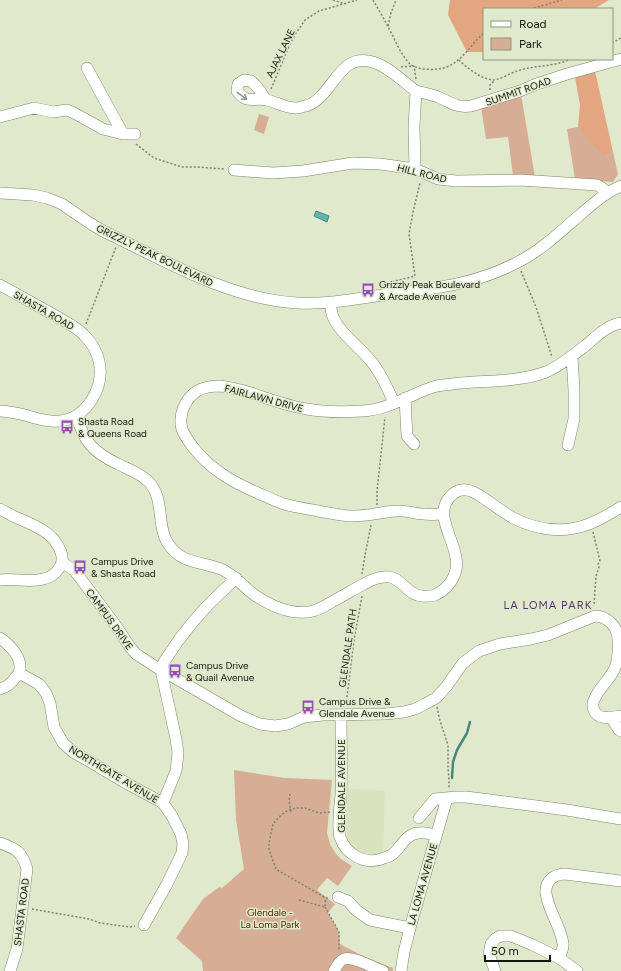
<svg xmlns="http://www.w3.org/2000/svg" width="621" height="971" viewBox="0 0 621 971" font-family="Figtree,sans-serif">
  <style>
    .built { fill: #d8e2be }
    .green { fill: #d6ad95 }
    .forest { fill: #e3a680 }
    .water { fill: #5db9b0; stroke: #47887f }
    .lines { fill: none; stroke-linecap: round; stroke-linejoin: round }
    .stream { stroke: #47887f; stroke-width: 2.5 }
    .minor-casing { stroke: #7e856b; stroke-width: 12 }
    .path { stroke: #7d826f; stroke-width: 1.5; stroke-dasharray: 2 2; stroke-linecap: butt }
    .minor { stroke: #fff; stroke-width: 11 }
    .oneway { stroke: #959692 }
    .labels { text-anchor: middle; stroke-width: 3; stroke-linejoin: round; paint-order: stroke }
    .street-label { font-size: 10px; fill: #14160c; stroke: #e1e9cd }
    .poi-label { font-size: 10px; fill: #14160c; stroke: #e1e9cd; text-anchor: start }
    .park-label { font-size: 10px; fill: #4d2508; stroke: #e1e9cd }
    .neighbourhood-label { font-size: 11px; letter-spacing: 1px; fill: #56326a; stroke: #e1e9cd }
  </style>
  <rect width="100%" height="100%" fill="#e1e9cd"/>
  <path class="built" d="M347,789L385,791L383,852L377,854L362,853L354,847L350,843L346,831L345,830Z"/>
  <path class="green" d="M521,94L535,177L513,176L508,137L486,139L481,107Z
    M259,114L269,117L264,134L254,130Z
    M578,127L606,156L613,152L618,174L613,182L575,179L567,129Z
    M234,770L285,778L332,780L327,833L330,844L336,854L341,859L352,866L338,886L327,878L317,890L335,904L328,913L339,932L340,944L365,957L393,968V971H203L202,961L176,938L203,899L219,887L222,888L244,869L236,820Z"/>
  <path class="forest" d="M450,0H609L594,9H484V52H467L448,15Z
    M595,71L613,152L606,156L600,152L578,127L580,105L575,77Z"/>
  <path class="water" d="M316,211L329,216L327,222L314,216Z"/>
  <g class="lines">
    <path class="stream" d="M452,778L453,762L457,750L467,733L470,722"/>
    <g class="minor-casing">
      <path id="minor" d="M87,68L123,134
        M416,91C423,93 431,94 438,97C451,102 455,108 471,106L520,91L534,85L567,74L621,59
        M266,100L258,88L251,81L244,80L238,84L237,91C248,105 253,97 267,100C276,102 287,109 297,108C299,108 303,106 306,106C334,97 337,52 373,62C389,67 402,81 416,91L414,127L415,169
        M0,117L34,108L53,112L67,110L74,113L103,129L123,134H135
        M234,170L273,173L303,171L353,163L380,164L415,169L438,179L456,181L520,180L597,185L602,188L607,193
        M0,193L33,195L47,198L62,204L88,222L103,231C164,260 228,299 297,303C329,305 365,297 397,293C439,288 478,283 516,263C541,251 561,231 581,214C594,203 606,192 621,186
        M0,285C19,295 37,306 56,316C65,322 77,327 84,335C91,342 97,352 99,361C105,387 87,418 60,421C44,423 30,415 15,413C10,412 5,411 0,411
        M330,302C331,306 331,310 332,314C338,333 362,348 374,365C383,377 388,389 394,403
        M405,398L407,436L414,444
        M77,416C83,441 94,453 118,464C130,470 140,473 149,482C165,499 156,527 169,545C183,565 203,561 223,570C236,576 244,588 256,596C273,607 293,616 313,611C321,609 328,604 335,600C345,595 354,589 364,584C371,580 382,576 390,577C404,580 409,598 426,596C429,596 433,596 435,595C444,591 450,585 454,576C466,551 431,519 449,498C452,494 456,491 461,490C471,488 480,496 488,501C496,507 505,513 513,518C537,530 564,534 589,524C600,520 611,513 621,507
        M568,445L574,419V390L572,356
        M0,509C4,511 9,514 13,516C33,525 53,531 61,552C63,558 63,562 60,567C56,573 50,578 43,579C29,583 15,578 0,580
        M443,514C437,514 430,515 424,514C414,514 406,510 396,511C381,512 365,517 349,516C339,515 329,513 318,511C307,509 295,507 284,504C275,501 267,497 258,493C232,482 210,469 192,446C188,440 184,435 182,429C178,415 185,399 197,391C204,387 212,386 220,386C230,387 241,390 251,393C269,399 288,406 307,409C323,412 346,412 362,411C388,410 409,395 433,387C439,385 446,385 452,384C483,380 516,383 546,372C560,366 573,355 585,346C596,337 607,325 621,323
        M63,563L74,570L114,623L130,647L136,654L156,667L241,716L260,724L275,726L288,724L304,717L323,715L386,714L404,712L415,709L425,704L436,698L446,687L463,663L479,651L500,644L531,639L548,635L595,616C603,616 611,621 615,628C620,637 619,660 614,670C609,680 599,688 595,698C593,701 592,706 594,710C598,721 612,717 621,716
        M0,638C10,645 24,659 19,673C18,675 17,676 15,678C11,684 7,687 0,689
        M19,673L39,684L46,693L50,703L54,727L63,743L73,752L89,761L126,783L163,803L172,816L181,834L183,844L182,853L167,884L144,925
        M341,715C341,742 342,768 341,795C340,806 337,827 340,837C346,855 366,866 384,858C388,857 392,855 395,852C402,845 407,834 418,833C424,832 430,834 436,835
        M611,718L619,730L621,731
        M163,803L176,771L178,753L176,739L161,670L164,662L178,641L192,623L208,605L236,578
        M419,818L435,799L456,797H466L567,810L621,819
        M0,843C17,849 22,852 27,869L17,949L10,971
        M338,897L348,901L356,910L370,920L410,928
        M559,958C560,954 564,948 563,944C561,926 548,911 546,893C545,881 554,874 565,874L621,881
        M334,971C336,967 339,961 344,959C354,956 373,968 383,971
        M401,971L404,952L410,928L447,798
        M495,971L489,954L491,944L495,939L500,936H511L533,945L559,958L577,971"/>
    </g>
    <path class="path" d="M333,0L345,4
      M373,0C378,9 384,18 388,27C395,39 400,54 410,64C418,71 442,71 451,65C465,57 472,43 484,33
      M530,9L562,0
      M388,26L391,13L396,0
      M612,43L621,38
      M459,60C467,68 481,79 493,80C500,80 510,73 517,71C535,65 554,67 571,59
      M401,67L414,66L416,79
      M271,89L290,44L296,33L305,20L319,11L357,0
      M490,90V85L495,80
      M136,144L154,158L182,167H197L224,169
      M521,271L536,307L552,357
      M390,285L391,282L415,276L409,234L413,212L420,183
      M86,324L116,247
      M377,505V491L385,417
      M593,532L600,561L598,564L599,567L596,576L595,589L594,606
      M362,574L365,555L371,525
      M346,705L354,640L362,596
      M437,707L440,721L448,745V766L449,782V788
      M290,794L289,800L291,813
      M328,898H326L277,870L275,866L269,850V843L273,824L278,818L285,812L291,809L297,808H305L319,813L331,812
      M299,900L325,907V902L326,898
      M325,907L339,932V950
      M32,909L89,919L100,923L130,927L135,926"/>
    <use href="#minor" class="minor"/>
  </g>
  <defs><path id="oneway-shaft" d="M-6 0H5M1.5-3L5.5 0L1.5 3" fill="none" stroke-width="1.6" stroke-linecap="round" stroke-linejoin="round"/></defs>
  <use class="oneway" href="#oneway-shaft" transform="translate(242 96) rotate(36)"/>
  <defs>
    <g id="bus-bare" transform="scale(1.08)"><path d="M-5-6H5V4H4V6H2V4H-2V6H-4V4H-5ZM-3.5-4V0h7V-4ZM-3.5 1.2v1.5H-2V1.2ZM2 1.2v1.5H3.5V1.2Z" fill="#974cbe" stroke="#e1e9cd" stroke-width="2.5" paint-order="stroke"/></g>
  </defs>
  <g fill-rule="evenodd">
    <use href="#bus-bare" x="368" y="290"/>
    <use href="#bus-bare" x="67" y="427"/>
    <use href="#bus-bare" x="80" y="567"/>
    <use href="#bus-bare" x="175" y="671"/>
    <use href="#bus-bare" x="308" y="707"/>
  </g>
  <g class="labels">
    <g class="street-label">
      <text transform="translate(280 53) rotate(-64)" y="4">AJAX LANE</text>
      <text transform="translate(518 91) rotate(-19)" y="4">SUMMIT ROAD</text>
      <text transform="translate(422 173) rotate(14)" y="4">HILL ROAD</text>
      <text transform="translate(155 255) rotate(26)" y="4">GRIZZLY PEAK BOULEVARD</text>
      <text transform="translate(44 310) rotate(30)" y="4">SHASTA ROAD</text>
      <text transform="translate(264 398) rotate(15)" y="4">FAIRLAWN DRIVE</text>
      <text transform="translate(110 619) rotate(54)" y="4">CAMPUS DRIVE</text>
      <text transform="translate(347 648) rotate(-82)" y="4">GLENDALE PATH</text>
      <text transform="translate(114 774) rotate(31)" y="4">NORTHGATE AVENUE</text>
      <text transform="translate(341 786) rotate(-90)" y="4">GLENDALE AVENUE</text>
      <text transform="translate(422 884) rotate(-74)" y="4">LA LOMA AVENUE</text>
      <text transform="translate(21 912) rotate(-83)" y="4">SHASTA ROAD</text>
    </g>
    <g class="poi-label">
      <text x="379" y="288">Grizzly Peak Boulevard<tspan x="379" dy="12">&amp; Arcade Avenue</tspan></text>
      <text x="78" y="425">Shasta Road<tspan x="78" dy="12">&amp; Queens Road</tspan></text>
      <text x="91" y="565">Campus Drive<tspan x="91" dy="12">&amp; Shasta Road</tspan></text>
      <text x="186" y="669">Campus Drive<tspan x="186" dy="12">&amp; Quail Avenue</tspan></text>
      <text x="319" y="705">Campus Drive &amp;<tspan x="319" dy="12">Glendale Avenue</tspan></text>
    </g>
    <g class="park-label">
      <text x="270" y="916">Glendale -<tspan x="270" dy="12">La Loma Park</tspan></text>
    </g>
    <g class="neighbourhood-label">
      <text x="548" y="609">LA LOMA PARK</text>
    </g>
  </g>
  <rect x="483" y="8" width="130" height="52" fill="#e1e9cd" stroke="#8f9580"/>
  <rect x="491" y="21" width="20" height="6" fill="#ffffff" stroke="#8f9580"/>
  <text x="519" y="28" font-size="12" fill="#14160c">Road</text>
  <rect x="491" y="38" width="20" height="12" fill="#d6ad95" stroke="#8f9580"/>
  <text x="519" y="48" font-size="12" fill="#14160c">Park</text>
  <path d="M485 955v6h65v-6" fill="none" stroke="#14160c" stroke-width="2"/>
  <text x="491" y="955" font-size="12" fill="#14160c" stroke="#e1e9cd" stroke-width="3" paint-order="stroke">50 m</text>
</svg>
